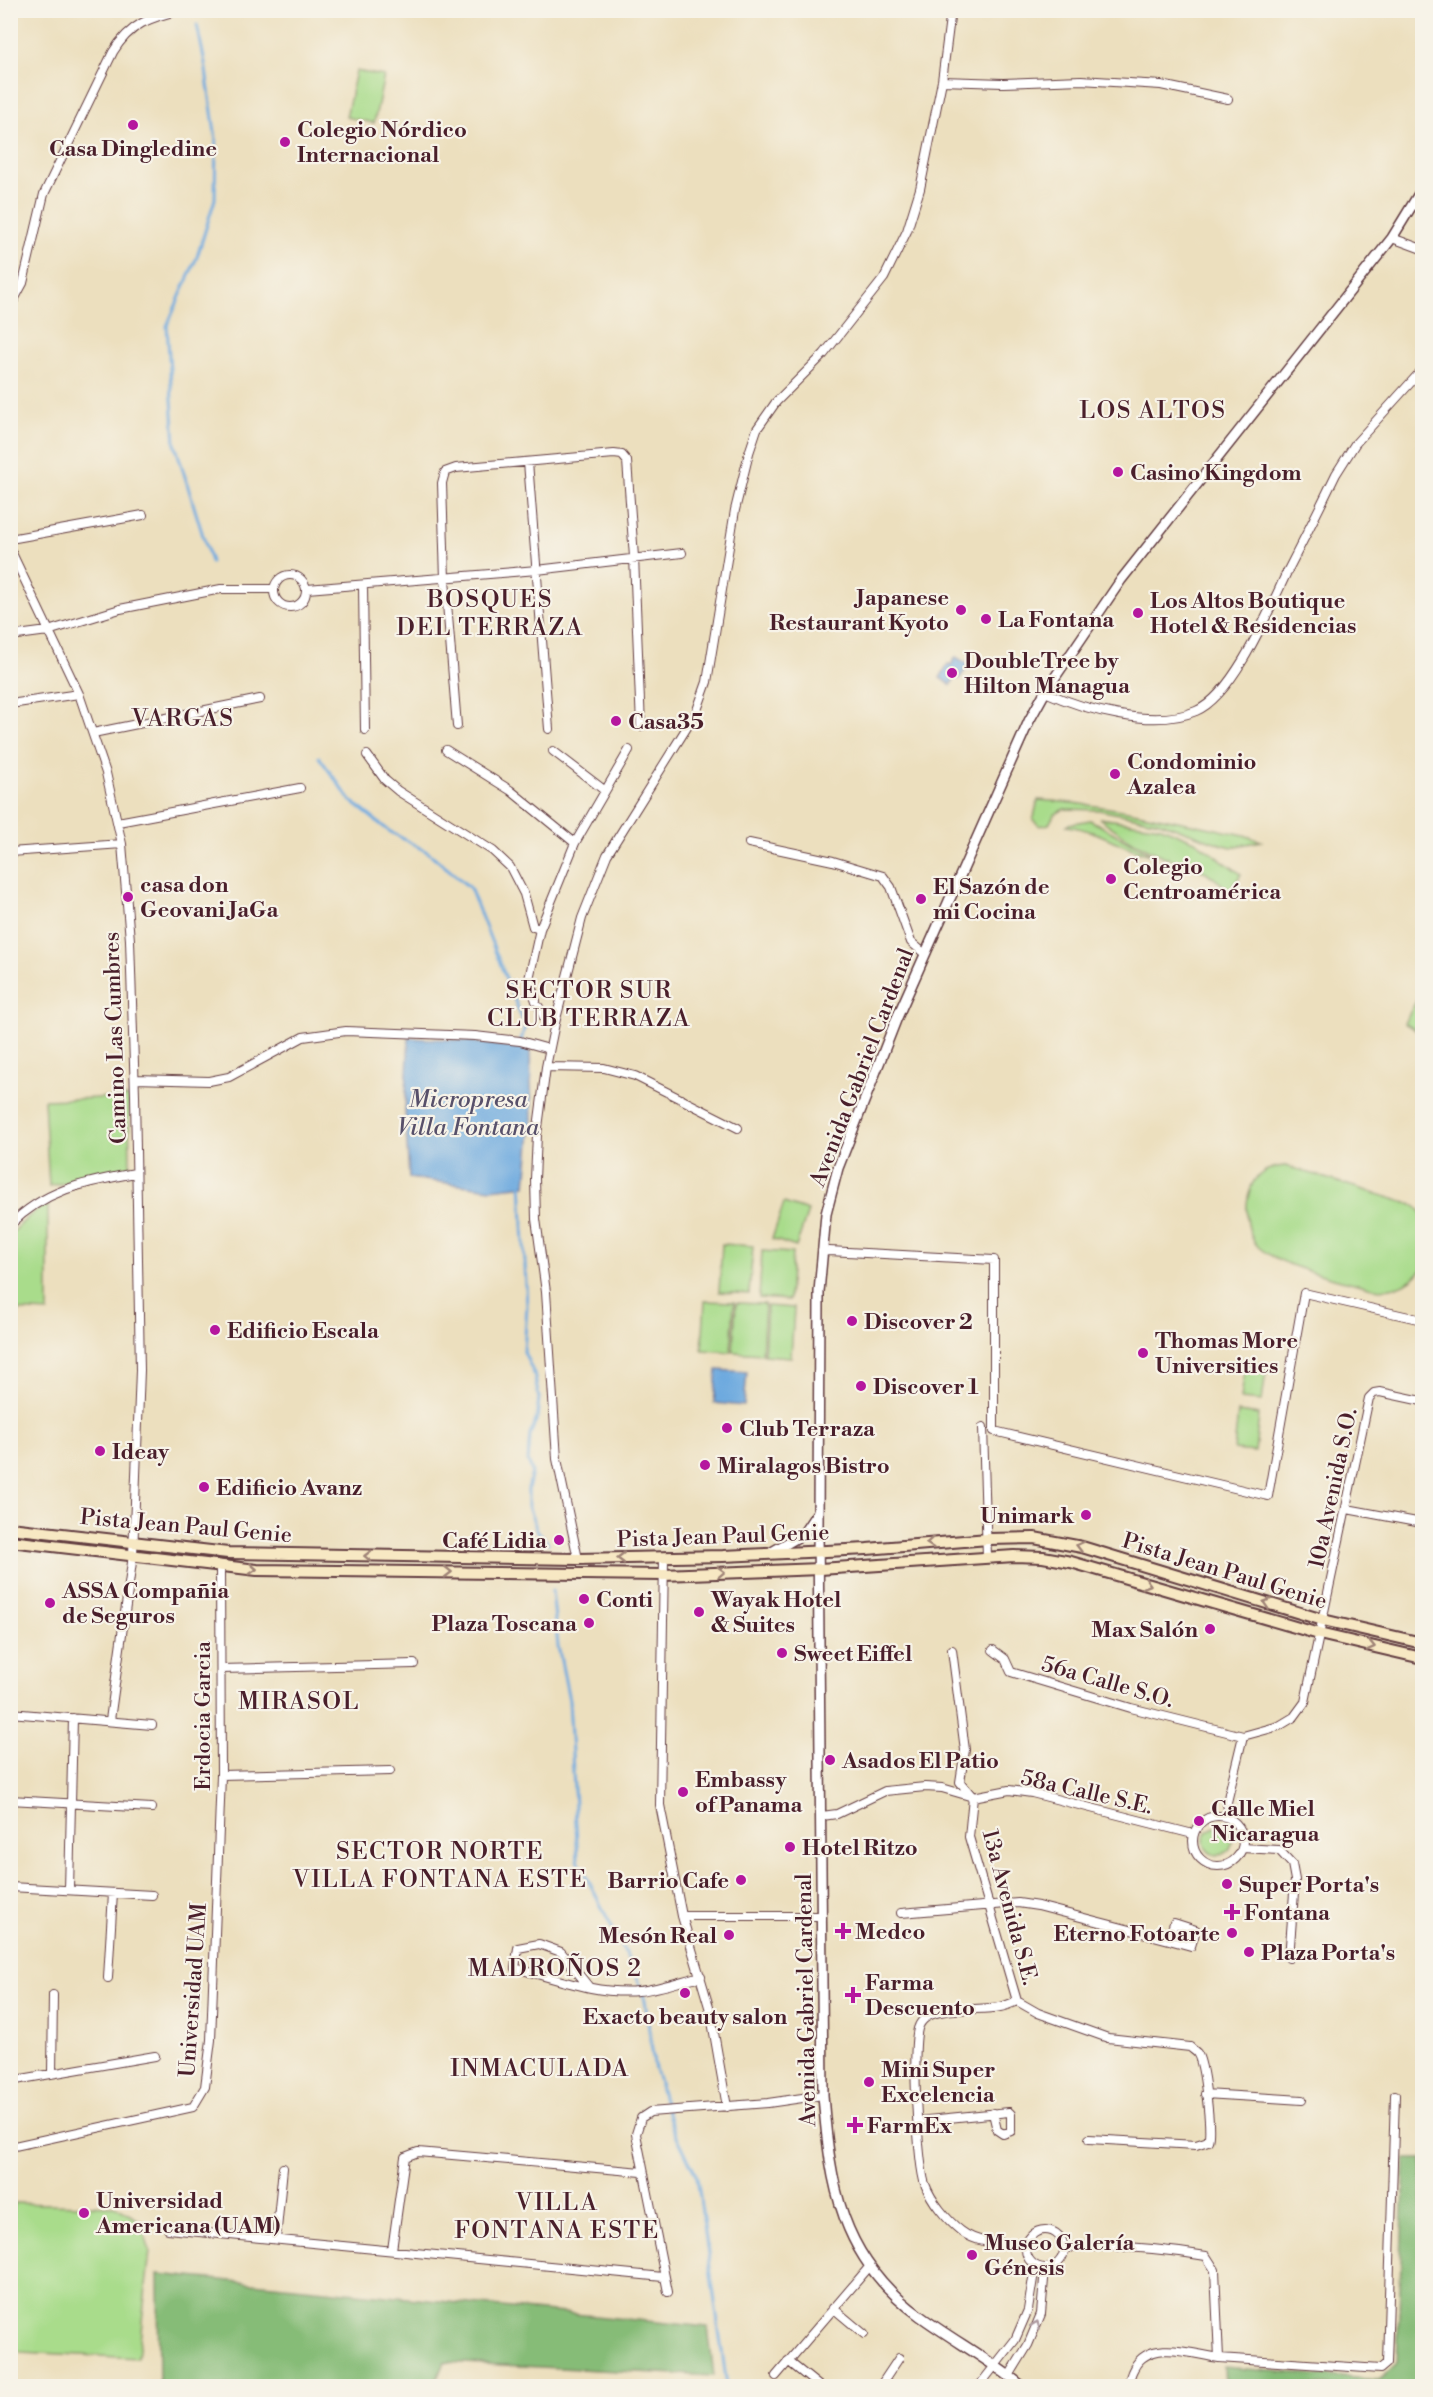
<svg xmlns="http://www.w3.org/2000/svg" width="1433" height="2397" viewBox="0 0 1433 2397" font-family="'Libre Bodoni',serif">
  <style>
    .green { fill: #a9dc8b; stroke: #7a7e5b; stroke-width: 1.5 }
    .forest { fill: #86bc77; stroke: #686e51; stroke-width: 1.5 }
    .water { fill: #6eaadf; stroke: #5c6485; stroke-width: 1.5 }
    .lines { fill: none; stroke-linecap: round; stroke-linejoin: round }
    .stream { stroke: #6eaadf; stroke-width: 3 }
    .minor-casing { stroke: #623c41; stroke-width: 10 }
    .tertiary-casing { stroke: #623c41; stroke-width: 12 }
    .secondary-casing { stroke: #623c41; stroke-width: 14 }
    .minor { stroke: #fff; stroke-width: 8 }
    .tertiary { stroke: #fff; stroke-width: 9 }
    .secondary { stroke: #f7e8c3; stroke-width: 10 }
    .oneway { stroke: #a08477 }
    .oneway2 { stroke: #ae9aa0 }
    .poi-dot { fill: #b5179e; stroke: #f7f3e8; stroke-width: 2 }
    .labels { text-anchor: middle; stroke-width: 4.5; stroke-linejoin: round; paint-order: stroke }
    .poi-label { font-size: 22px; font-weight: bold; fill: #4a1f2b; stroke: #f7f3e8; text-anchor: start }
    .street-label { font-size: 22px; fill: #4a1f2b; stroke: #f7f3e8 }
    .neighbourhood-label { font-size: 24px; letter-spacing: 1.5px; fill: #4a1f2b; stroke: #f7f3e8 }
    .water-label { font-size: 24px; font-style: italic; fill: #57506a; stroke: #f7f3e8 }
  </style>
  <rect width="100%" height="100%" fill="#f7f3e8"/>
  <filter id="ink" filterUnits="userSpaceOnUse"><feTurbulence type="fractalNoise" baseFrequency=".0167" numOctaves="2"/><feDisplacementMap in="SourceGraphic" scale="12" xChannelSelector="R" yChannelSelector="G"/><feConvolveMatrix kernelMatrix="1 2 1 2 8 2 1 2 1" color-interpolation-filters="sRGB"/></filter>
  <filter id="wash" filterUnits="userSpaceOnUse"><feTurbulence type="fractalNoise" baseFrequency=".008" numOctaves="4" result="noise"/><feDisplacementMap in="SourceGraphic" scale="24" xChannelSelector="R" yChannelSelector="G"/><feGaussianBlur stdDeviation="1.35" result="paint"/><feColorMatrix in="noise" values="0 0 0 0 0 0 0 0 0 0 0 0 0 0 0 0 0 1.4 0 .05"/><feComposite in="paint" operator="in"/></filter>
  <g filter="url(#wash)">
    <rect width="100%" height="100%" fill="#ecdfbe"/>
    <path class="green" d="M356,71L384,76L374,123L346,117Z
      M1038,800C1108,804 1175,821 1244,835L1261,841L1232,847L1223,845L1160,822L1099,810L1064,809L1054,815L1049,824L1040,826L1033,820Z
      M1099,818L1161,827L1195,841L1241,874L1231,891L1206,872L1160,855L1130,840Z
      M1090,820L1153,855C1121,849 1102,830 1067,826L1069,824Z
      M1422,991V1034L1404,1023Z
      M129,1097L130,1170L49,1186L44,1100Z
      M1286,1166L1416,1206L1422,1213V1269C1411,1285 1391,1291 1372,1288C1341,1279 1287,1269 1262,1250C1246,1239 1244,1207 1250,1190C1255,1173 1270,1167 1286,1166Z
      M48,1202V1312L11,1310V1234L28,1217Z
      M784,1203L808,1211L796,1247L772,1239Z
      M722,1244L753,1246L749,1294L719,1292Z
      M762,1251L792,1253L789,1300L759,1298Z
      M705,1301L734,1302L731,1352L702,1350Z
      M736,1303L765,1304L762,1354L733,1352Z
      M767,1306L794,1308L791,1357L764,1355Z
      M1246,1361L1267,1364L1262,1401L1241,1399Z
      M1238,1412L1259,1415L1255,1452L1234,1450Z
      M1204 1841a14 14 0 1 1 28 0a14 14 0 1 1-28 0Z
      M14,2203L115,2206L140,2221L150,2251L138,2358L21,2352L11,2349L10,2245Z"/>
    <path class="forest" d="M1405,2159H1422V2386H1225L1224,2367L1379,2380L1397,2363Z
      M158,2274L708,2327L714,2376L444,2362L434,2386H159Z"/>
    <path class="water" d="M956,657L969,665L959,679L955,677L951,685L940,678L948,664L951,665Z
      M409,1038L458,1040L530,1050L532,1121L526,1185L491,1189L409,1178L405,1111Z
      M717,1370L747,1372L744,1406L714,1403Z"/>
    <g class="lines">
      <path class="stream" d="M197,25L205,63L216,140L215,199L197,257L167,326L175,444L211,562
        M319,757L351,801L389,831L429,853L470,888L525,1026L518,1051
        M521,1182L527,1306L524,1352L534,1374L539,1397L537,1418L530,1435L528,1461L532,1472L528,1489V1507L537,1530L548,1543
        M552,1591L558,1646L569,1700L578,1860L638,1979L645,2000L654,2065L671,2124L697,2177L727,2386"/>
    </g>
  </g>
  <g filter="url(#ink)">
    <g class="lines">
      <g class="minor-casing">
        <path id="minor" d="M942,81L1003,83L1081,80L1161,85L1228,99
          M1392,238L1422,249
          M10,307L23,283L44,194L113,52C130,24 150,17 181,10
          M528,462L549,729
          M10,539L143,515
          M10,549L79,694L106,773L122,844L130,940L135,1095L140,1370L133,1555L110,1720
          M274 591a16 16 0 1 1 32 0a16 16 0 1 1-32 0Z
          M363,585L365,730
          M307,589L537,570L682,553
          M10,636L48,631L120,609L221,589H273
          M1045,692C1085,710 1154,729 1196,711C1234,695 1269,610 1287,572C1304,539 1320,507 1336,474L1355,444L1422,370
          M10,704L79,694
          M457,726L445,579L442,483L445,472L456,468L614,454L622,455L627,461L634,557L641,726
          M93,733L260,699
          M446,750L510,790L575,843
          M553,751L604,790
          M367,755L385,780L398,791L493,851L510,867L524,894L533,927L540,929L529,979L536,1001
          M118,822L300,788
          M749,843L833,861L883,876L891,887L911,942L925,954
          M10,852L122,844
          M540,929L575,843L629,750
          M539,1007L546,1022L555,1023
          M546,1067L604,1068L635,1076L738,1128
          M135,1079L209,1081L229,1077L303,1037L346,1031L475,1036L520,1041L549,1049
          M10,1225C47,1188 87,1182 135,1173
          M822,1252L829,1251L994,1260V1431L1268,1496L1304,1293L1422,1320
          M983,1427L987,1557
          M1347,1509L1422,1523
          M578,1559L557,1459L546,1292L536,1219L535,1179L537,1135L546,1067L555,1023L582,918L607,855L696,713L707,682L735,510L749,453L757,429L776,402L824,354L884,278L907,231L920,189L942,81L951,10
          M664,1559L660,1805L682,1916L710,2010L727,2107
          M952,1650L965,1750L960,1782L972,1796
          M993,1650L1005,1659L1011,1672L1131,1708L1243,1736L1279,1726L1294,1717L1305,1702L1369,1398L1374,1393L1380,1392L1422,1401
          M221,1669L414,1664
          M10,1713L152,1725
          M221,1775L390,1771
          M1422,1777V1785
          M973,1797L969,1837L1017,2001
          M10,1800L152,1808
          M822,1816L837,1814L885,1791L925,1787L942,1788L973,1797L1009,1790L1032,1793L1193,1834
          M1193 1841a25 25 0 1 1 50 0a25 25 0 1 1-50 0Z
          M1229,1818L1227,1802L1243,1736
          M1242,1848L1279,1850L1292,1864L1295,1880L1289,1958
          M10,1887L152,1895
          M69,1890L73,1718
          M901,1913L1018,1903L1038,1906L1169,1940
          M682,1916H822
          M1174,1923L1196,1930L1191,1946L1169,1940Z
          M108,1978L113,1893
          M589,1987L561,1952L539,1944L518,1948L515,1968C554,1978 598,1995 638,1991C659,1989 681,1981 701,1976
          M52,2074L53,1995
          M10,2081L155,2056
          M1205,2094L1302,2100
          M918,2121L1009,2112L1011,2114V2131L1003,2134L997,2130L993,2113
          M10,2147L193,2107L205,2087L211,2040L221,1775L220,1567
          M168,2229L663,2277
          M1026 2249a19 19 0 1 1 38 0a19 19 0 1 1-38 0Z
          M276,2239L283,2168
          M1026,2245C1004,2243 979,2245 961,2231C947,2220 931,2201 925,2184C918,2166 911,2042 919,2026C920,2023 922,2021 924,2019C938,2006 981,2011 1000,2007C1006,2006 1012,2003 1017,2001L1038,2013L1108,2038L1190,2047C1192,2049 1195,2051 1197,2053C1204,2062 1212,2131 1208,2141L1196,2145L1089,2139
          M1064,2248C1111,2244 1160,2248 1206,2256L1215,2270L1219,2358L1380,2369L1387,2363L1395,2095
          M392,2250L405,2157L418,2152L642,2172
          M668,2292L636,2134L641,2118L650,2112L768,2103L823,2095
          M833,2308L864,2334
          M788,2361L819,2386
          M776,2376L870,2266
          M1009,2376L1028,2345L1041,2314L1045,2268
          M891,2386L883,2382L899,2358
          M979,2386L1015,2340L1028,2310L1035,2266
          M1129,2386C1129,2379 1130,2375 1134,2368C1150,2338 1192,2354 1219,2358"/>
      </g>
      <g class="tertiary-casing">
        <path id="tertiary" d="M772,1552L803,1534L817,1513
          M1022,2386C990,2360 953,2340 920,2316C841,2259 830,2185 823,2095L818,1529L819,1292L826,1214L838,1168L896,1020L1029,721L1045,692L1121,580L1392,238L1422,189"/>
      </g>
      <g class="secondary-casing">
        <path id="secondary" d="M10,1528L228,1553L578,1559L723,1556L867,1549L988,1539L1034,1538L1082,1547L1323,1620L1422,1643
          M10,1541L257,1570L663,1575L820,1569L1014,1556L1043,1557L1071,1562L1319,1634L1422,1658"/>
      </g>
      <use href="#minor" class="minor"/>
      <use href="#tertiary" class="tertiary"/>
      <use href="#secondary" class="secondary"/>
    </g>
    <defs><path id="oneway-chevron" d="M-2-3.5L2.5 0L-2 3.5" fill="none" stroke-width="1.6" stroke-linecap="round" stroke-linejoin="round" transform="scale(1.5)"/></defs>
    <g class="oneway">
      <use href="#oneway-chevron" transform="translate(930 1543) rotate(175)"/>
      <use href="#oneway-chevron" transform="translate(1080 1546) rotate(-166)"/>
      <use href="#oneway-chevron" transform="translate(368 1556) rotate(-179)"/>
      <use href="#oneway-chevron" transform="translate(621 1558) rotate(180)"/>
      <use href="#oneway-chevron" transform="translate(253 1569) rotate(4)"/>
      <use href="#oneway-chevron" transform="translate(448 1572) rotate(1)"/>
      <use href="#oneway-chevron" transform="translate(721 1572) rotate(-2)"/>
      <use href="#oneway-chevron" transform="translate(1147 1584) rotate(16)"/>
      <use href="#oneway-chevron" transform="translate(1267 1603) rotate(-163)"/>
      <use href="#oneway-chevron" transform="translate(1371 1646) rotate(13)"/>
    </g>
    <use class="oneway2" href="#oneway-chevron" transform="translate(1036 2325) rotate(-69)"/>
  </g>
  <g class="poi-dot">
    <circle cx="133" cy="125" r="6"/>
    <circle cx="285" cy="142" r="6"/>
    <circle cx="1118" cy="472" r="6"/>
    <circle cx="961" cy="610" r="6"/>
    <circle cx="1138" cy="613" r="6"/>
    <circle cx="986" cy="619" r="6"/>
    <circle cx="952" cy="673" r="6"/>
    <circle cx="616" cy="721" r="6"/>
    <circle cx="1115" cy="774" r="6"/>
    <circle cx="1111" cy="879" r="6"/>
    <circle cx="128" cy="897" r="6"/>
    <circle cx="921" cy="899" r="6"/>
    <circle cx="852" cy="1321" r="6"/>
    <circle cx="215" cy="1330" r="6"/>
    <circle cx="1143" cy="1353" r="6"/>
    <circle cx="861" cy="1386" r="6"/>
    <circle cx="727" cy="1428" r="6"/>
    <circle cx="100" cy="1451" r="6"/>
    <circle cx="705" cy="1465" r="6"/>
    <circle cx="204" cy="1487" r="6"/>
    <circle cx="1086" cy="1515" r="6"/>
    <circle cx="559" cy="1540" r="6"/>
    <circle cx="584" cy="1599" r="6"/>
    <circle cx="50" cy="1603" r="6"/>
    <circle cx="699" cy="1612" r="6"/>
    <circle cx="589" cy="1623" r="6"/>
    <circle cx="1210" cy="1629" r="6"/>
    <circle cx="782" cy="1653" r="6"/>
    <circle cx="830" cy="1760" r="6"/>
    <circle cx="683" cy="1792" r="6"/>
    <circle cx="1199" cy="1821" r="6"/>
    <circle cx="790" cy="1847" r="6"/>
    <circle cx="741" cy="1880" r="6"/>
    <circle cx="1227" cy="1884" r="6"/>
    <path d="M1229 1903h6v6h6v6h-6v6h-6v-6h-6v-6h6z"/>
    <path d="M840 1922h6v6h6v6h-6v6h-6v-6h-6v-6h6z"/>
    <circle cx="1232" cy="1933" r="6"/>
    <circle cx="729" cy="1935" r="6"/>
    <circle cx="1249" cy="1952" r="6"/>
    <circle cx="685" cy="1993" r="6"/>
    <path d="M850 1986h6v6h6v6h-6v6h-6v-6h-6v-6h6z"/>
    <circle cx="869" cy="2082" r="6"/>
    <path d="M852 2116h6v6h6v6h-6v6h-6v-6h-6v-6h6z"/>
    <circle cx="84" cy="2213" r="6"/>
    <circle cx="972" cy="2255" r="6"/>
  </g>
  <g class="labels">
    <g class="poi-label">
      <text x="297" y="137">Colegio Nórdico<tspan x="297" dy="25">Internacional</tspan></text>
      <text x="133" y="156" text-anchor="middle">Casa Dingledine</text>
      <text x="1130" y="480">Casino Kingdom</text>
      <text x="949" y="605" text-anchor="end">Japanese<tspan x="949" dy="25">Restaurant Kyoto</tspan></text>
      <text x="1150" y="608">Los Altos Boutique<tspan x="1150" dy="25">Hotel &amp; Residencias</tspan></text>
      <text x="998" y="627">La Fontana</text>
      <text x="964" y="668">DoubleTree by<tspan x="964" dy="25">Hilton Managua</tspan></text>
      <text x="628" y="729">Casa35</text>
      <text x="1127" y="769">Condominio<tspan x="1127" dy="25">Azalea</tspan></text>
      <text x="1123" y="874">Colegio<tspan x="1123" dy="25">Centroamérica</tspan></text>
      <text x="140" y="892">casa don<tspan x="140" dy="25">Geovani JaGa</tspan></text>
      <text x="933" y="894">El Sazón de<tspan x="933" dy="25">mi Cocina</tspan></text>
      <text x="864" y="1329">Discover 2</text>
      <text x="227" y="1338">Edificio Escala</text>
      <text x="1155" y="1348">Thomas More<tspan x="1155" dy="25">Universities</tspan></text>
      <text x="873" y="1394">Discover 1</text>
      <text x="739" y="1436">Club Terraza</text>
      <text x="112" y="1459">Ideay</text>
      <text x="717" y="1473">Miralagos Bistro</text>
      <text x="216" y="1495">Edificio Avanz</text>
      <text x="1074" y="1523" text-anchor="end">Unimark</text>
      <text x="547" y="1548" text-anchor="end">Café Lidia</text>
      <text x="62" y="1598">ASSA Compañia<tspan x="62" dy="25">de Seguros</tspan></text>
      <text x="596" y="1607">Conti</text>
      <text x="711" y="1607">Wayak Hotel<tspan x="711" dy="25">&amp; Suites</tspan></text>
      <text x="577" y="1631" text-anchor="end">Plaza Toscana</text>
      <text x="1198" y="1637" text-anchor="end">Max Salón</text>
      <text x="794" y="1661">Sweet Eiffel</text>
      <text x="842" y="1768">Asados El Patio</text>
      <text x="695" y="1787">Embassy<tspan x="695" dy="25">of Panama</tspan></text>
      <text x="1211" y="1816">Calle Miel<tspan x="1211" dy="25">Nicaragua</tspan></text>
      <text x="802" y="1855">Hotel Ritzo</text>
      <text x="729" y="1888" text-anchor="end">Barrio Cafe</text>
      <text x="1239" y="1892">Super Porta's</text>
      <text x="1244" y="1920">Fontana</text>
      <text x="855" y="1939">Medco</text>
      <text x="1220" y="1941" text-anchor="end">Eterno Fotoarte</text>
      <text x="717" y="1943" text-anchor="end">Mesón Real</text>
      <text x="1261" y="1960">Plaza Porta's</text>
      <text x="865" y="1990">Farma<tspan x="865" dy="25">Descuento</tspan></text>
      <text x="685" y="2024" text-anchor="middle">Exacto beauty salon</text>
      <text x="881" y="2077">Mini Super<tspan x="881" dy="25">Excelencia</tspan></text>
      <text x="867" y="2133">FarmEx</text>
      <text x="96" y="2208">Universidad<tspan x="96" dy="25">Americana (UAM)</tspan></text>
      <text x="984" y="2250">Museo Galería<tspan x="984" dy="25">Génesis</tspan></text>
    </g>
    <g class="street-label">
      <text transform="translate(114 1038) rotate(-92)" y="8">Camino Las Cumbres</text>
      <text transform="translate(861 1067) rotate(-69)" y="8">Avenida Gabriel Cardenal</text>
      <text transform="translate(1332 1488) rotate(-78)" y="8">10a Avenida S.O.</text>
      <text transform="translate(186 1525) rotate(5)" y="8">Pista Jean Paul Genie</text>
      <text transform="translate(723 1535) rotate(-2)" y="8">Pista Jean Paul Genie</text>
      <text transform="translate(1225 1570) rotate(17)" y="8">Pista Jean Paul Genie</text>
      <text transform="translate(1108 1681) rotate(16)" y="8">56a Calle S.O.</text>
      <text transform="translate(202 1716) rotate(-90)" y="8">Erdocia Garcia</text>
      <text transform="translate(1087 1791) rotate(13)" y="8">58a Calle S.E.</text>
      <text transform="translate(1011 1907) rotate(75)" y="8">13a Avenida S.E.</text>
      <text transform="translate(192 1990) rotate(-86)" y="8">Universidad UAM</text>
      <text transform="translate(805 2000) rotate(-91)" y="8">Avenida Gabriel Cardenal</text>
    </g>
    <g class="neighbourhood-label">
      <text x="1153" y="418">LOS ALTOS</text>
      <text x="490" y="607">BOSQUES<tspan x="490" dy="28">DEL TERRAZA</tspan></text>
      <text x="183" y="726">VARGAS</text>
      <text x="589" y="998">SECTOR SUR<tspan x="589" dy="28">CLUB TERRAZA</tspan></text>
      <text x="299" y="1709">MIRASOL</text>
      <text x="440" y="1859">SECTOR NORTE<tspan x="440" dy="28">VILLA FONTANA ESTE</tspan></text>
      <text x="555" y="1976">MADROÑOS 2</text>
      <text x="540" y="2076">INMACULADA</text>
      <text x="557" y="2210">VILLA<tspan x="557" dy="28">FONTANA ESTE</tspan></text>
    </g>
    <g class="water-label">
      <text x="468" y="1107">Micropresa<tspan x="468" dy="28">Villa Fontana</tspan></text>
    </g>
  </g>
  <rect width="1433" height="2397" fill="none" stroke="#f7f3e8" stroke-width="36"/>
</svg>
